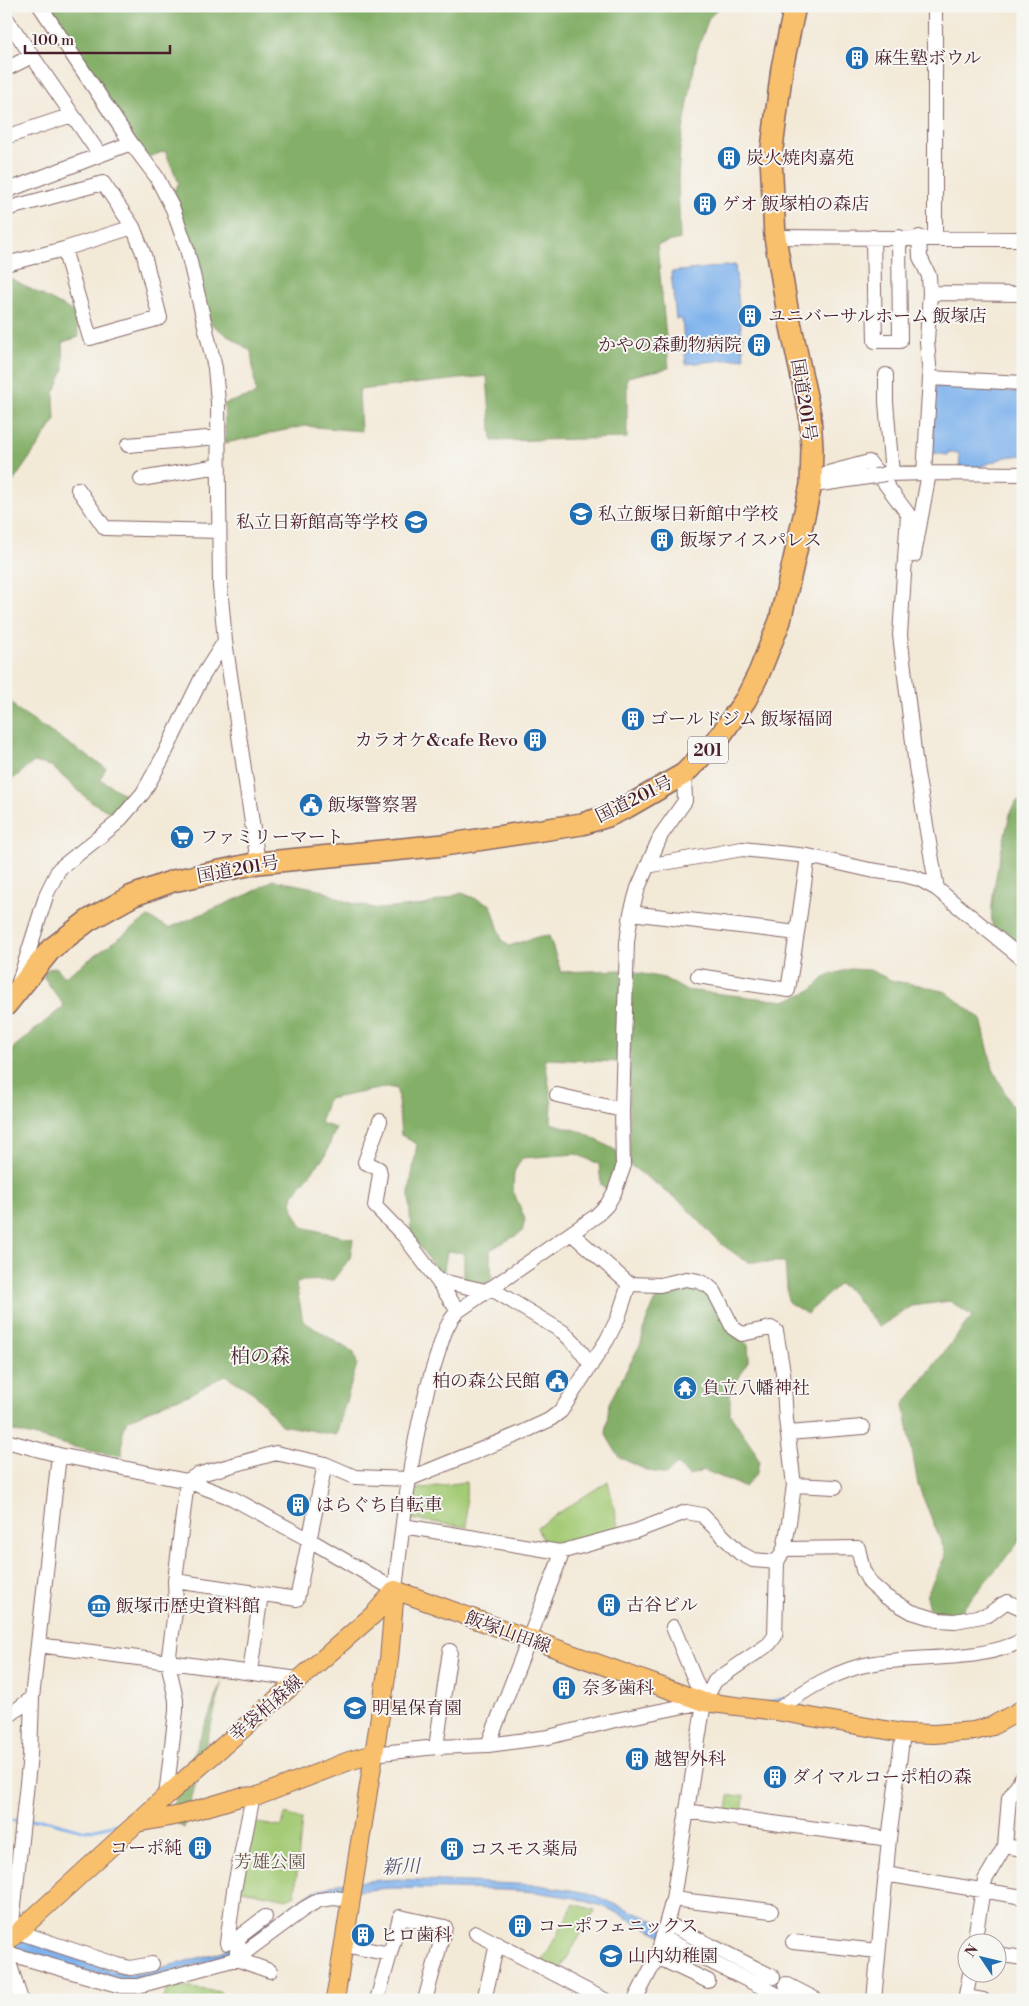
<svg xmlns="http://www.w3.org/2000/svg" width="1029" height="2006" viewBox="0 0 1029 2006" font-family="'Libre Bodoni','Noto Serif JP',serif">
  <style>
    .green { fill: #a4cb76; stroke: #777550 }
    .forest { fill: #83af67; stroke: #666749 }
    .water { fill: #7fb2ec; stroke: #64688c }
    .lines { fill: none; stroke-linecap: round; stroke-linejoin: round }
    .stream { stroke: #7fb2ec; stroke-width: 3 }
    .minor-casing { stroke: #856667; stroke-width: 16 }
    .major-casing { stroke: #856667; stroke-width: 20 }
    .highway-casing { stroke: #856667; stroke-width: 24 }
    .minor { stroke: #fff; stroke-width: 14 }
    .major { stroke: #f8bf6c; stroke-width: 18 }
    .highway { stroke: #f8bf6c; stroke-width: 21 }
    .minor-bridge-casing { stroke: #856667; stroke-width: 16; stroke-linecap: butt }
    .minor-bridge { stroke: #fff; stroke-width: 14 }
    .labels { text-anchor: middle; stroke-width: 4; stroke-linejoin: round; paint-order: stroke }
    .shield { fill: #f6f6f2; stroke: #7e6067; stroke-width: 1 }
    .shield-label { font-size: 16px; font-weight: bold; fill: #4a1f2b }
    .poi-label { font-size: 18px; fill: #4a1f2b; stroke: #f6f6f2; text-anchor: start }
    .street-label { font-size: 18px; fill: #4a1f2b; stroke: #f6f6f2 }
    .park-label { font-size: 18px; fill: #655342; stroke: #f6f6f2 }
    .water-label { font-size: 19px; font-style: italic; fill: #5d526f; stroke: #f6f6f2 }
    .quarter-label { font-size: 20px; fill: #4a1f2b; stroke: #f6f6f2 }
  </style>
  <rect width="100%" height="100%" fill="#f6f6f2"/>
  <filter id="ink" filterUnits="userSpaceOnUse"><feTurbulence type="fractalNoise" baseFrequency=".02" numOctaves="2"/><feDisplacementMap in="SourceGraphic" scale="10" xChannelSelector="R" yChannelSelector="G"/><feConvolveMatrix kernelMatrix="1 2 1 2 8 2 1 2 1" color-interpolation-filters="sRGB"/></filter>
  <filter id="wash" filterUnits="userSpaceOnUse"><feTurbulence type="fractalNoise" baseFrequency=".0096" numOctaves="4" result="noise"/><feDisplacementMap in="SourceGraphic" scale="20" xChannelSelector="R" yChannelSelector="G"/><feGaussianBlur stdDeviation="1.12" result="paint"/><feColorMatrix in="noise" values="0 0 0 0 0 0 0 0 0 0 0 0 0 0 0 0 0 1.4 0 .05"/><feComposite in="paint" operator="in"/></filter>
  <g filter="url(#wash)">
    <rect width="100%" height="100%" fill="#f3e9d7"/>
    <path class="green" d="M608,1481L619,1530L563,1546L544,1545L537,1527Z
      M466,1482L467,1527L409,1519L416,1489Z
      M744,1795L742,1814L727,1811L729,1796Z
      M285,1814L302,1819L295,1895L287,1899L237,1889L251,1822L282,1827Z
      M574,1904L595,1910L560,1970L542,1962Z
      M169,1985L221,1992L220,2000H163Z"/>
    <path class="forest" d="M47,6H721L709,18L697,51L680,149L678,180L680,239L657,245L669,368L627,377V438L492,441L487,376L359,390L361,431L304,426L226,443L224,404L256,394L251,351L211,324L171,195L179,183L165,151L146,158Z
      M6,276L74,312L79,337L63,342L64,370L54,393L55,421L6,492Z
      M6,695L18,711L106,768L100,779L130,798L115,815L90,801L51,766L34,762L9,782L6,799Z
      M1023,799V947C1015,946 1000,940 995,933C983,916 1006,832 1011,810L1016,802Z
      M273,880L319,889L347,902L379,909L425,905L462,893L491,905L502,940L509,946L537,937L549,936L561,972L622,970L619,1062L545,1059L552,1104L551,1123L582,1132L617,1151L618,1166L608,1191L601,1185L599,1164L576,1154L522,1158L514,1172L513,1191L525,1219L522,1232L490,1250L492,1279L481,1286L464,1282V1253L447,1251L443,1276L439,1274L411,1234L409,1193L417,1144L401,1135L397,1089L388,1087L328,1099L320,1123L336,1128L325,1156L292,1196L293,1210L302,1227L353,1239L350,1258L333,1280L300,1281L296,1285L303,1321L354,1353L357,1364L336,1435L281,1425L254,1393L225,1375L189,1395L167,1402L128,1420L123,1428L122,1456L90,1451L6,1429V1058L14,1047L64,1006L43,976L48,969L56,967L65,977L148,917L169,928L251,893Z
      M850,969L870,970L893,981L919,985L946,992L981,1019L993,1069L1023,1128V1537L960,1612L944,1614L929,1609L926,1596L946,1554L918,1485L904,1404L972,1316L950,1301L912,1306L879,1327L849,1290L839,1284L807,1314L788,1302L785,1262H747L720,1243L682,1203L630,1165L629,1111L632,972L664,978L685,990L785,1001L812,990L826,976Z
      M685,1283C690,1284 697,1285 701,1287C717,1294 732,1332 748,1345L749,1359L730,1394V1414L753,1448L759,1461L757,1473L745,1487L704,1470L689,1476L677,1464L666,1475L646,1470L619,1457L606,1435L609,1403L641,1343L646,1322L659,1292L667,1287Z
      M222,1683L184,1828L168,1817Z"/>
    <path class="water" d="M735,265L744,358L686,364L682,319H676L671,272Z
      M938,384L971,385V390L1023,392V455L1006,457L974,469L960,468L959,453L948,452V455L932,453L935,389Z
      M397,1879L539,1885L589,1893L653,1920L811,2000H791L605,1907L575,1898L535,1892L504,1890L391,1888L336,1893L233,1954L130,1984L6,1946V1935L119,1973L138,1974L217,1953L225,1950L312,1892L340,1883Z"/>
    <g class="lines">
      <path class="stream" d="M768,1702L782,1699
        M6,1820L20,1821
        M27,1821L41,1819L86,1831L121,1823
        M677,1923L679,1903"/>
    </g>
  </g>
  <g filter="url(#ink)">
    <g class="lines">
      <g class="minor-casing">
        <path id="minor" d="M40,6L131,143L156,176L173,209L187,249L215,368L218,402L220,586L225,641L258,863
          M6,18L100,155
          M6,69L32,56
          M6,137L72,115
          M6,191L131,143
          M6,209L103,183L133,227L144,255L160,318L90,338L64,249
          M775,237L1023,239
          M873,237L875,341H900L899,237
          M919,237L920,257L929,276L930,293L927,341L930,378L924,473
          M935,237V6
          M6,264L64,249L133,227
          M930,293L1023,294
          M886,375V402L892,474
          M930,378L1023,383
          M128,445L218,437
          M885,474L929,473L1023,474
          M141,479L218,466
          M811,485L828,473L869,462L908,514L900,635L916,767L937,889
          M814,485L875,476
          M78,489L105,528L219,531
          M905,556L914,555L929,473
          M647,866L742,849L808,856L870,870L904,875L919,879L937,889L1023,959
          M631,913L797,933L808,856
          M698,976L788,990L797,933
          M18,985L47,893L59,869L117,823L143,793L162,759L202,677L225,641
          M557,1095L622,1110
          M380,1121L365,1162L379,1169L380,1174L375,1206L405,1237L437,1280L486,1291
          M571,1233L629,1284L660,1285L686,1279L698,1281L707,1285L714,1291L733,1328L742,1334L771,1328L776,1331L783,1372L786,1419L794,1485L789,1523L784,1549L777,1562L775,1636L769,1644L715,1681L704,1702L673,1899L657,1957L635,2000
          M437,1280L458,1311
          M490,1288L563,1332L576,1345L591,1365
          M788,1433L863,1427
          M6,1441L59,1455L187,1481L232,1498L308,1539L395,1590C404,1512 412,1434 436,1359C442,1341 445,1324 458,1311L596,1216L607,1205L614,1193L623,1168L622,1110L627,942L631,913L638,888L661,835L685,801L684,774
          M187,1481L197,1475L276,1453L325,1464L355,1477L409,1479L519,1434L549,1420L561,1411L607,1340L618,1318L629,1284
          M794,1485L835,1487
          M403,1526L560,1552L636,1531L686,1512L702,1515L740,1553L753,1560L777,1562
          M784,1549L858,1548L863,1570L870,1583L886,1597L912,1612L938,1620L955,1621L988,1615L1003,1604L1008,1602L1023,1609
          M175,1581L297,1599L325,1464
          M673,1627L704,1702
          M38,1645L299,1679
          M250,1672L261,1594
          M776,1711C806,1689 838,1669 875,1663C921,1655 982,1662 1023,1640
          M6,1718L32,1698L59,1455
          M488,1745L563,1551
          M436,1747L450,1651
          M373,1754L436,1747L488,1745L549,1737L611,1721L704,1702
          M166,1796L176,1711V1700L168,1662L176,1604L175,1581L187,1481
          M686,1811L889,1839
          M1005,1846L1023,1849
          M885,1874L1023,1897
          M673,1899L771,1911
          M668,1924L773,1977
          M18,1932L118,1965L130,1968L152,1964
          M476,1933L497,1944L484,2000
          M14,1936L12,1924L30,1755L32,1698
          M663,1938L788,2000
          M793,1942L878,1951
          M227,1943L234,1890L253,1796
          M497,1944L605,2000
          M974,1944L983,1889L985,1880L1005,1846L1009,1798L1023,1776
          M344,1945L390,1954L400,1917L445,1927L425,2000
          M6,1953L21,2000
          M7,1953L121,1986H138L236,1959L239,1937L265,1917
          M996,1954L1023,1958
          M657,1957L708,1981
          M236,1959L305,1908L319,1900L334,1898L350,1900
          M236,1959L270,1971
          M786,1984L817,2000
          M966,1997L983,2000
          M377,2000L390,1954
          M874,2000L889,1839L903,1733
          M965,2000L970,1974"/>
      </g>
      <g class="major-casing">
        <path id="major" d="M395,1590L704,1702L776,1711L903,1733L934,1734L974,1731L992,1726L1023,1709
          M136,1823L180,1815L240,1797L258,1796L349,1761L373,1754
          M6,1943L166,1796L374,1614L395,1590
          M335,2000L389,1659L395,1590"/>
      </g>
      <g class="highway-casing">
        <path id="highway" d="M6,1005L51,949L89,920L132,896L173,881L258,863L444,845L582,824L608,816L627,807L684,774L718,739L746,699L759,673L780,621L811,485L812,448L810,415L787,308L775,237L771,157L782,68L795,6"/>
      </g>
      <use href="#minor" class="minor"/>
      <use href="#major" class="major"/>
      <use href="#highway" class="highway"/>
      <g class="minor-bridge-casing">
        <path id="minor-bridge" d="M875,476L885,474"/>
      </g>
      <use href="#minor-bridge" class="minor-bridge"/>
    </g>
  </g>
  <defs>
    <g id="building-disc" transform="scale(1.25)"><circle r="9.5" fill="#1f6fb2" stroke="#f6f6f2"/><path d="M-4-6H4V6H1V3H-1V6H-4ZM-2.5-4.3h1.7v1.8h-1.7ZM.8-4.3h1.7v1.8H.8ZM-2.5-1h1.7V.8h-1.7ZM.8-1h1.7V.8H.8Z" fill="#fff"/></g>
    <g id="school-disc" transform="scale(1.25)"><circle r="9.5" fill="#1f6fb2" stroke="#f6f6f2"/><path d="M0-5L7-2L0 1L-7-2ZM-4 1L0 2.5L4 1V4Q0 6-4 4Z" fill="#fff"/></g>
    <g id="civic-disc" transform="scale(1.25)"><circle r="9.5" fill="#1f6fb2" stroke="#f6f6f2"/><path d="M-.6-6.5H3V-4.5H.6V-3L4-1V1h2V6H-6V1h2V-1L-.6-3ZM-1.2 2.5V6h2.4V2.5Z" fill="#fff"/></g>
    <g id="supermarket-disc" transform="scale(1.25)"><circle r="9.5" fill="#1f6fb2" stroke="#f6f6f2"/><path d="M-6-5.5h2.5l.6 2H6L4.5 2H-2.5L-4.4-4H-6ZM-1.5 3.2a1.3 1.3 0 1 0 .1 0ZM3 3.2a1.3 1.3 0 1 0 .1 0Z" fill="#fff"/></g>
    <g id="temple-disc" transform="scale(1.25)"><circle r="9.5" fill="#1f6fb2" stroke="#f6f6f2"/><path d="M0-6L5-2H3V0L6.5 2.5H4V6H1.5V3h-3V6H-4V2.5H-6.5L-3 0V-2H-5Z" fill="#fff"/></g>
    <g id="museum-disc" transform="scale(1.25)"><circle r="9.5" fill="#1f6fb2" stroke="#f6f6f2"/><path d="M0-6L6-3V-2H-6V-3ZM-5-1h2V3h-2ZM-1-1h2V3h-2ZM3-1h2V3H3ZM-6 4H6V6H-6Z" fill="#fff"/></g>
  </defs>
  <g fill-rule="evenodd">
    <use href="#building-disc" x="857" y="58"/>
    <use href="#building-disc" x="729" y="158"/>
    <use href="#building-disc" x="705" y="204"/>
    <use href="#building-disc" x="750" y="316"/>
    <use href="#building-disc" x="759" y="345"/>
    <use href="#school-disc" x="581" y="514"/>
    <use href="#school-disc" x="416" y="522"/>
    <use href="#building-disc" x="662" y="540"/>
    <use href="#building-disc" x="633" y="719"/>
    <use href="#building-disc" x="535" y="740"/>
    <use href="#civic-disc" x="311" y="805"/>
    <use href="#supermarket-disc" x="182" y="837"/>
    <use href="#civic-disc" x="557" y="1381"/>
    <use href="#temple-disc" x="685" y="1388"/>
    <use href="#building-disc" x="298" y="1505"/>
    <use href="#building-disc" x="609" y="1605"/>
    <use href="#museum-disc" x="99" y="1606"/>
    <use href="#building-disc" x="564" y="1688"/>
    <use href="#school-disc" x="355" y="1708"/>
    <use href="#building-disc" x="637" y="1759"/>
    <use href="#building-disc" x="775" y="1777"/>
    <use href="#building-disc" x="200" y="1848"/>
    <use href="#building-disc" x="452" y="1849"/>
    <use href="#building-disc" x="520" y="1926"/>
    <use href="#building-disc" x="363" y="1935"/>
    <use href="#school-disc" x="611" y="1956"/>
  </g>
  <g class="labels">
    <rect class="shield" x="688" y="736.5" width="40" height="27" rx="4"/>
    <g class="shield-label">
      <text x="708" y="756">201</text>
    </g>
    <g class="poi-label">
      <text x="874" y="64">麻生塾ボウル</text>
      <text x="746" y="164">炭火焼肉嘉苑</text>
      <text x="722" y="210">ゲオ 飯塚柏の森店</text>
      <text x="768" y="322">ユニバーサルホーム 飯塚店</text>
      <text x="742" y="351" text-anchor="end">かやの森動物病院</text>
      <text x="598" y="520">私立飯塚日新館中学校</text>
      <text x="398" y="528" text-anchor="end">私立日新館高等学校</text>
      <text x="680" y="546">飯塚アイスパレス</text>
      <text x="650" y="725">ゴールドジム 飯塚福岡</text>
      <text x="518" y="746" text-anchor="end">カラオケ&amp;cafe Revo</text>
      <text x="328" y="811">飯塚警察署</text>
      <text x="200" y="843">ファミリーマート</text>
      <text x="540" y="1387" text-anchor="end">柏の森公民館</text>
      <text x="702" y="1394">負立八幡神社</text>
      <text x="316" y="1511">はらぐち自転車</text>
      <text x="626" y="1611">古谷ビル</text>
      <text x="116" y="1612">飯塚市歴史資料館</text>
      <text x="582" y="1694">奈多歯科</text>
      <text x="372" y="1714">明星保育園</text>
      <text x="654" y="1765">越智外科</text>
      <text x="792" y="1783">ダイマルコーポ柏の森</text>
      <text x="182" y="1854" text-anchor="end">コーポ純</text>
      <text x="470" y="1855">コスモス薬局</text>
      <text x="538" y="1932">コーポフェニックス</text>
      <text x="380" y="1941">ヒロ歯科</text>
      <text x="628" y="1962">山内幼稚園</text>
    </g>
    <g class="street-label">
      <text transform="translate(804 400) rotate(81)" y="6">国道201号</text>
      <text transform="translate(634 799) rotate(-26)" y="6">国道201号</text>
      <text transform="translate(238 869) rotate(-10)" y="6">国道201号</text>
      <text transform="translate(508 1632) rotate(20)" y="6">飯塚山田線</text>
      <text transform="translate(266 1708) rotate(-41)" y="6">幸袋柏森線</text>
    </g>
    <g class="park-label">
      <text x="270" y="1868">芳雄公園</text>
    </g>
    <g class="water-label">
      <text transform="translate(401 1866) rotate(-2)" y="7">新川</text>
    </g>
    <g class="quarter-label">
      <text x="260" y="1363">柏の森</text>
    </g>
  </g>
  <rect width="1029" height="2006" fill="none" stroke="#f6f6f2" stroke-width="25"/>
  <g transform="translate(982 1958) rotate(305)"><circle r="24" fill="#f6f6f2" stroke="#b1a0a2"/>
  <path d="M0-4L9 19L0 12L-9 19Z" fill="#1f6fb2"/>
  <text y="-8" font-size="14" font-weight="bold" text-anchor="middle" fill="#4a1f2b">N</text>
  </g>
  <path d="M25 45v8h145v-8" fill="none" stroke="#4a1f2b" stroke-width="2.5"/>
  <text x="32" y="45" font-size="15" fill="#4a1f2b" stroke="#f6f6f2" stroke-width="4" paint-order="stroke">100 m</text>
</svg>
